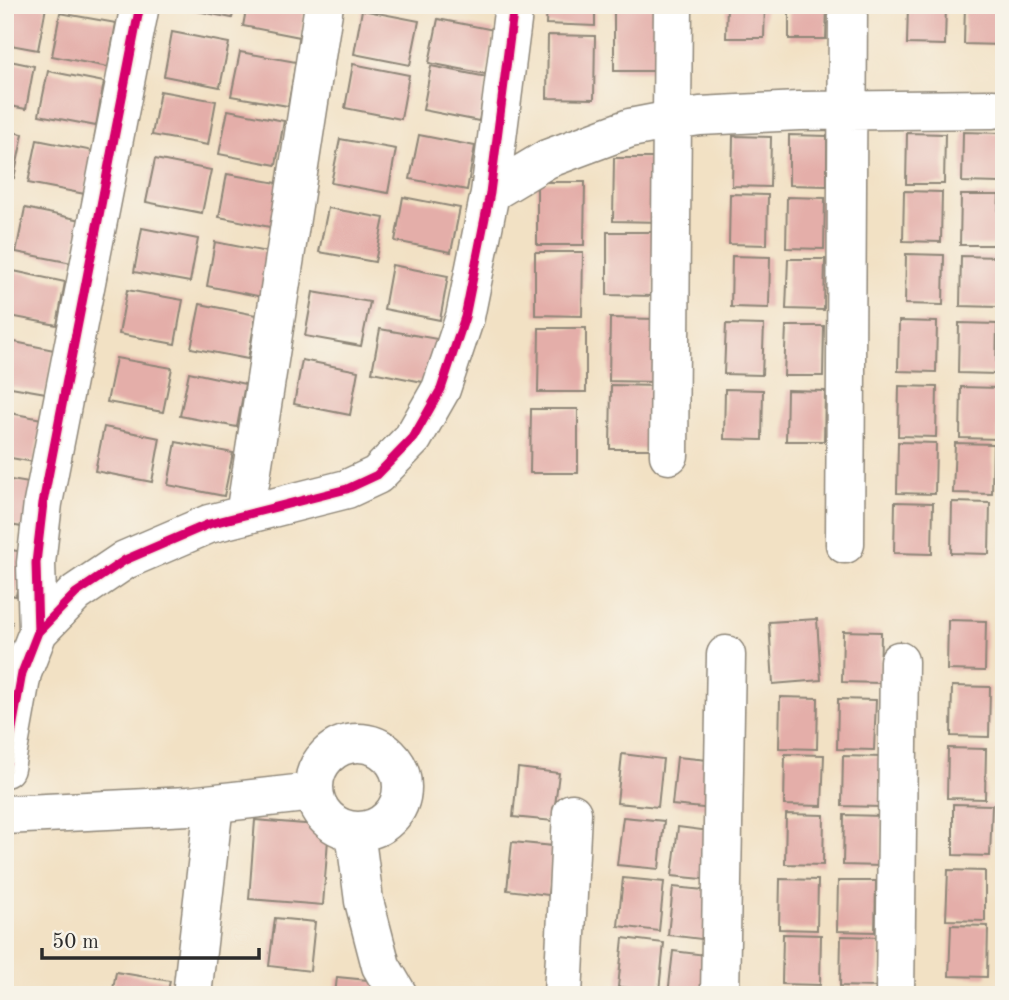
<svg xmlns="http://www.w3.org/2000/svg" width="1009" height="1000" viewBox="0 0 1009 1000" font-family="'Old Standard TT',serif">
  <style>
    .building { fill: #e4aea9 }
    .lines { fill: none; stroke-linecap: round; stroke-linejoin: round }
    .minor-casing { stroke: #8e8678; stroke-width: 41 }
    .minor { stroke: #fff; stroke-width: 38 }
    .cycleway-casing { stroke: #f7f3e8; stroke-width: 13 }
    .cycleway { stroke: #d6006c; stroke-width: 9 }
  </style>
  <rect width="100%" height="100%" fill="#f7f3e8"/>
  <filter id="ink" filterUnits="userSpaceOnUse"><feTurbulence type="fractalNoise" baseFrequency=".0143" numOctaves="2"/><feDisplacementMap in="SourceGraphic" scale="14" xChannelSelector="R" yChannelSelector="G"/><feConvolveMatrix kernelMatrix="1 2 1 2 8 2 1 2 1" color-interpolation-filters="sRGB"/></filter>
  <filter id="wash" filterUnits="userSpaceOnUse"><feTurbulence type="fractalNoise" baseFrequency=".00686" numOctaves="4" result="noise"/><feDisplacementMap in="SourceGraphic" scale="28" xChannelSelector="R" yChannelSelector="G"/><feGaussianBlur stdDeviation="1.57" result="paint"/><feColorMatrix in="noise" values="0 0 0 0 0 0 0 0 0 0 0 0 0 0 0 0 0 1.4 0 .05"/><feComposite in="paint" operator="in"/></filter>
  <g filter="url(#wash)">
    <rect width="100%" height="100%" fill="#f2e1c4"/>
    <g id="blocks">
      <path class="building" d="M5,5L46,7L38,50L5,44Z
        M177,5H235L232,18L177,7Z
        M247,5H306L300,37L243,26Z
        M547,5H595V26L546,24Z
        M727,5H765L764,38H726Z
        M789,5H827L826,39H789Z
        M908,5H946L945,45L907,44Z
        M965,5H1003L1002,45L964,44Z
        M614,7H662L661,71H614Z
        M362,10L419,21L410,65L354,54Z
        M60,13L116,23L108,67L52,56Z
        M438,19L494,30L486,74L429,63Z
        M172,32L229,43L220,87L164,76Z
        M548,35L595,36L594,99L547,98Z
        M240,52L296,62L288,106L231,96Z
        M5,60L34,66L26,109L5,105Z
        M353,64L409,75L401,119L345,108Z
        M431,66L487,77L479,121L423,110Z
        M48,71L104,82L96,126L39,115Z
        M160,91L216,101L208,145L152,135Z
        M228,110L284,121L276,165L219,154Z
        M5,131L23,134L14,178L5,176Z
        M963,132L1001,133L1000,183L962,182Z
        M907,133L945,134L944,184H906Z
        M419,135L475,146L467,190L410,179Z
        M789,135L827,136V186L789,185Z
        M733,136L771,137L770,187L732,186Z
        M340,139L396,149L388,193L331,183Z
        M37,140L93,151L85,194L28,183Z
        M614,158H661V222L613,221Z
        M155,159L211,170L202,213L146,202Z
        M227,174L283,184L275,228L219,217Z
        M537,182H585L584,245H537Z
        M904,191L942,192L941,242L903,241Z
        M730,194L768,195L767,245L729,244Z
        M961,195H999L997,245H960Z
        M403,197L460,208L451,252L395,241Z
        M787,197L825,198L824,249L786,248Z
        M25,208L81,220L72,263L16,252Z
        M328,208L384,218L375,262L319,252Z
        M142,228L198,239L190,282L134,272Z
        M607,232H655L654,296L607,295Z
        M215,242L272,253L263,297L207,286Z
        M535,252H583L582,316L535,315Z
        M906,254L944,255L943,305L905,304Z
        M732,256L770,257L769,308L731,307Z
        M961,256L999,257L998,307L960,306Z
        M788,259H825L824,310L786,309Z
        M392,265L448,276L440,320L384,309Z
        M9,270L65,282L57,325L5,315V291Z
        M127,290L183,300L175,344L119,334Z
        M313,292L370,302L361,346L305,336Z
        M200,304L256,315L248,359L191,348Z
        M610,318L657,319L656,382L609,381Z
        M899,321L937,322L936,372L898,371Z
        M959,323L997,324L996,374L958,373Z
        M726,324L764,325L762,375L724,374Z
        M786,326H824L823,376H784Z
        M539,328H586V392H538Z
        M380,329L437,339L428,383L372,372Z
        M5,340L54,350L46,393L5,386Z
        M116,358L172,368L163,412L107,402Z
        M302,360L358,371L350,415L294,404Z
        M189,372L245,384L237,427L180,416Z
        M611,385L658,386L657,449H610Z
        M899,386L937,387L936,437L898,436Z
        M961,387L999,388L998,439L960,438Z
        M725,389L763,390L762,440L724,439Z
        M787,390L825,391L824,441H786Z
        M531,409H578V473H530Z
        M5,412L42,419L34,462L5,457Z
        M104,427L160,438L152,482L95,471Z
        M176,442L233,453L224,496L168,485Z
        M898,442L936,443L935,494L897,493Z
        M955,443L993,444L992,494L953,493Z
        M5,479L35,484L27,528L5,524Z
        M895,502L933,503L932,554L894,553Z
        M952,502L990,503L989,554L951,553Z
        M5,549L24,552L16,596L5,594Z
        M817,619L821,680L773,684L769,622Z
        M5,620L12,622L7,650H5Z
        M948,620L986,621L985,671L947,670Z
        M843,631L881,632L880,683L842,682Z
        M952,686L990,687L989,737L951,736Z
        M780,697L818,698L817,749L779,748Z
        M838,699L876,700L874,750L837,749Z
        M948,748L986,749L985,799L947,798Z
        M622,754L663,759L658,807L617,803Z
        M785,754L824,755L822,806L784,805Z
        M843,756L881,757L880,807L842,806Z
        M677,757L718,761L713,809L672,805Z
        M518,768L559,773L553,821L513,817Z
        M953,804L992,805L990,856L953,855Z
        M786,814L824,815L823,865L785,864Z
        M844,815L882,816L881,866L843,865Z
        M623,817L664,821L659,869L617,865Z
        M255,820L329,826L323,905L249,899Z
        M678,827L718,832L713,880L672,876Z
        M512,842L553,846L548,895L507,890Z
        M948,870L985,871V921L946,920Z
        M623,878L664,882L659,931L618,926Z
        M780,879L818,880L817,930L779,929Z
        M838,881H876L875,932L837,931Z
        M673,887L714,891L709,940L668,935Z
        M275,918L315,922L310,971L269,966Z
        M951,925L988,926L987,977L949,976Z
        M783,934L821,935L820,985L782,984Z
        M841,936L879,937L878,987L840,986Z
        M623,938L664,943L659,991L618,987Z
        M673,951L714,956L710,995H668Z
        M116,972L170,981L167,995H112Z
        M337,977L378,981L376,995H335Z
        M946,988L985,989L984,995H946Z"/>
    </g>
  </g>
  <g filter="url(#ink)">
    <use href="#blocks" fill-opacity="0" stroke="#8e8678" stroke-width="2"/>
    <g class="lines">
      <g class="minor-casing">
        <path id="minor" d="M490,193L547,159L630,128L672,120L700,116L799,111L993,109
          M669,455L673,5
          M245,515L324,5
          M845,544L848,5
          M38,632L36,563L43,503L140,5
          M314 787a44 44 0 1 1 88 0a44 44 0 1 1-88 0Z
          M5,768L22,673L38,632L76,593L125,560L209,524L347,489L377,475L413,438L441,389L465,317L490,193L514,5
          M5,815L189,806L314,792
          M355,831L364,901L381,966L398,995
          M192,995L214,804
          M563,995L572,813
          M720,995L726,655
          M895,995L899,661"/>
      </g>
      <use href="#minor" class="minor"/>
      <g class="cycleway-casing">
        <path id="cycleway" d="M38,632L36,563L43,503L140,5
          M5,768L22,673L38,632L76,593L125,560L209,524L347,489L377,475L413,438L441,389L465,317L490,193L514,5"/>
      </g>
      <use href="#cycleway" class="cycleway"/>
    </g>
  </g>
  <rect width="1009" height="1000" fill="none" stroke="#f7f3e8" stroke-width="28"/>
  <path d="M42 948v10h217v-10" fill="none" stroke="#2b2b2b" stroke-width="3.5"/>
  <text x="52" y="948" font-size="21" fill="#2b2b2b" stroke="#f7f3e8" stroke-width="5" paint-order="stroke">50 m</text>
</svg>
